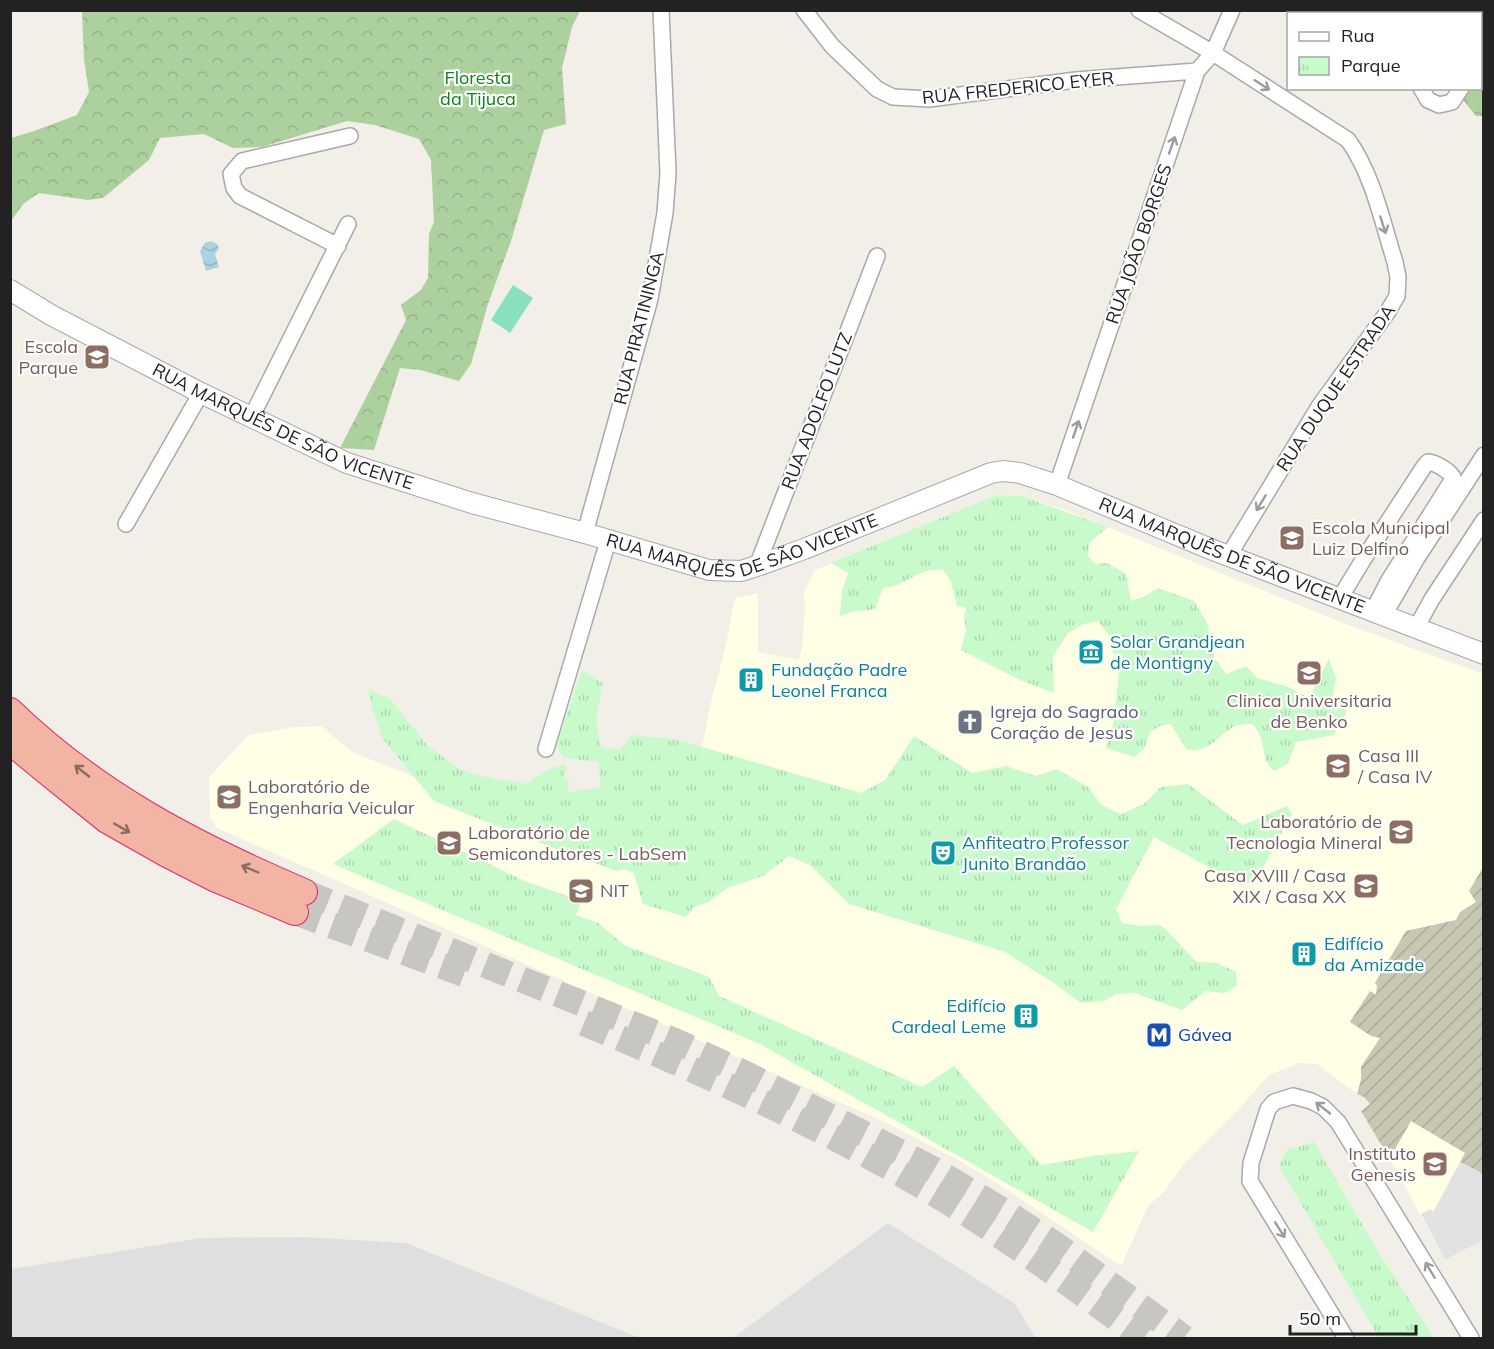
<svg xmlns="http://www.w3.org/2000/svg" width="1494" height="1349" viewBox="0 0 1494 1349" font-family="Mulish,sans-serif">
  <style>
    .residential { fill: #e0dfdf }
    .education { fill: #ffffe5 }
    .construction { fill: url(#construction-furrows) }
    .forest { fill: url(#forest-crowns) }
    .park { fill: url(#park-tufts) }
    .pitch { fill: #88e0be }
    .parking { fill: #e2e2e2 }
    .water { fill: url(#water-waves) }
    .lines { fill: none; stroke-linecap: round; stroke-linejoin: round }
    .trunk-tunnel { stroke: #c8c6c1; stroke-width: 26; stroke-dasharray: 26 13; stroke-linecap: butt }
    .minor-casing { stroke: #a9a9a9; stroke-width: 18 }
    .tertiary-casing { stroke: #a9a9a9; stroke-width: 22 }
    .trunk-casing { stroke: #dc2a67; stroke-width: 28 }
    .minor { stroke: #fff; stroke-width: 15 }
    .tertiary { stroke: #fff; stroke-width: 20 }
    .trunk { stroke: #f2b4a3; stroke-width: 26 }
    .oneway { stroke: #9c9c9c }
    .oneway2 { stroke: #8a6b62 }
    .labels { text-anchor: middle; stroke-width: 4.5; stroke-linejoin: round; paint-order: stroke }
    .park-label { font-size: 18px; fill: #0c8416; stroke: #fff }
    .street-label { font-size: 18px; fill: #222; stroke: #fff }
    .education-label { font-size: 18px; fill: #785e54; stroke: #fff; text-anchor: start }
    .culture-label { font-size: 18px; fill: #0d838f; stroke: #fff; text-anchor: start }
    .worship-label { font-size: 18px; fill: #5b616d; stroke: #fff; text-anchor: start }
    .transit-label { font-size: 18px; fill: #164399; stroke: #fff; text-anchor: start }
  </style>
  <defs>
    <pattern id="construction-furrows" width="10" height="10" patternUnits="userSpaceOnUse" patternTransform="scale(1.5)"><rect width="10" height="10" fill="#c7c7b4"/><path d="M-1 1l2-2M0 10L10 0M9 11l2-2" fill="none" stroke="#abab9a"/></pattern>
    <pattern id="forest-crowns" width="20" height="18" patternUnits="userSpaceOnUse" patternTransform="scale(1.5)"><rect width="20" height="18" fill="#add19e"/><path d="M2 6a3 3 0 1 1 6 0M12 15a3 3 0 1 1 6 0" fill="none" stroke="#95b388"/></pattern>
    <pattern id="park-tufts" width="24" height="20" patternUnits="userSpaceOnUse" patternTransform="scale(1.5)"><rect width="24" height="20" fill="#c8facc"/><path d="M3 7l-1-3M5 7V3M7 7l1-3M15 17l-1-3M17 17v-4M19 17l1-3" fill="none" stroke="#acd6af"/></pattern>
    <pattern id="water-waves" width="16" height="10" patternUnits="userSpaceOnUse" patternTransform="scale(1.5)"><rect width="16" height="10" fill="#aad3df"/><path d="M0 5q4-4 8 0t8 0" fill="none" stroke="#92b5bf"/></pattern>
  </defs>
  <rect width="100%" height="100%" fill="#f2efe9"/>
  <path class="residential" d="M888,1223L1014,1303L1036,1338H733Z
    M302,1237L406,1243L640,1338H11V1269L201,1238Z"/>
  <path class="education" d="M997,495L1022,496L1068,511L1343,623L1483,674V870L1476,902L1460,912L1456,920L1406,931L1375,983L1377,985L1376,995L1370,992L1350,1022L1371,1036L1380,1037L1361,1067V1080L1357,1094L1317,1064L1299,1063L1269,1075L1236,1112L1185,1163L1164,1192L1148,1206L1121,1266L1003,1187L960,1161L887,1123L217,828L210,818L209,777L249,735L294,727L321,726L352,752L490,807L552,819L700,757L711,702L725,649L735,598L758,593V652L799,660L802,646L805,611L804,591L815,570L938,522Z
    M1411,1121L1466,1153L1461,1162L1483,1174V1240L1445,1260L1388,1156L1395,1149Z"/>
  <path class="construction" d="M1482,869L1484,870L1483,1174L1460,1162L1465,1153L1411,1121L1395,1149L1388,1156L1361,1111L1370,1104L1364,1097L1357,1094L1361,1080V1067L1380,1038L1371,1036L1350,1022L1370,991L1376,995L1377,986L1375,983L1406,931L1456,920L1460,912L1476,902L1469,891Z"/>
  <path class="forest" d="M82,11H580L572,27L562,68L566,124L544,130L511,241L488,304L471,364L459,381L420,370L400,368L374,450L340,448L406,320L401,305L421,290L428,278L429,234L434,222L431,160L419,139L375,125L347,121L262,147L233,148L204,134L160,138L149,160L103,198L88,200L39,193L23,204L11,221V138L34,131L77,115L89,92L84,59Z
    M1445,11H1483V116H1476L1454,89L1480,88V14L1446,13Z"/>
  <path class="park" d="M997,495L1022,496L1108,527L1089,543L1088,556L1095,564L1107,563L1126,574L1131,601L1143,597L1158,588L1194,601L1207,623L1214,657L1226,674L1246,666L1257,678L1288,687L1309,698L1329,659L1336,677L1332,701L1347,711L1334,735L1296,742L1288,764L1274,771L1266,762L1261,737L1253,724C1247,724 1239,724 1233,727C1217,737 1208,754 1186,749L1171,724L1162,725L1150,732L1144,749L1134,757L1106,748L1113,725L1120,665L1112,650L1115,643L1098,621L1084,624L1068,633L1053,656L1054,693L1020,680L961,650L966,631L964,617L966,608L957,606L950,579L943,570C914,568 907,587 883,588L875,609L851,612L840,616L842,591L848,573L831,563Z
    M582,670L603,683L596,718L601,747L620,750L632,735L678,740L861,793L885,780L914,736L972,773L1006,766L1036,776L1057,769L1088,787L1101,805L1121,814L1144,804L1161,787L1188,784L1243,825L1287,806L1292,814L1255,882L1241,885L1154,837L1116,909L1122,923L1140,926L1160,925C1174,936 1184,950 1197,962L1217,963L1236,972L1237,986L1224,993L1205,991L1182,1010L1134,993L1116,994L1104,1001L1081,1003L1054,983L1005,952L849,904L810,865L789,856L763,876L727,888L709,902L694,907L686,917L643,904L634,873L625,869L617,871L538,842L434,801L383,739L373,711L368,689L390,699L428,746L459,769L485,777L528,784C538,774 552,766 566,765L564,779L569,780L568,792L601,788L598,762L564,758L556,746Z
    M394,819L525,881L581,901L576,915L598,923L624,945L709,977L719,996L922,1087L954,1066L1041,1165L1093,1156L1139,1151L1093,1232L760,1044L333,864Z
    M1314,1142L1379,1253L1434,1338H1379L1279,1166L1287,1150Z"/>
  <path class="pitch" d="M513,285L533,298L510,333L491,320Z"/>
  <path class="parking" d="M1460,1162L1483,1174V1240L1445,1260L1421,1214L1430,1209L1433,1212Z"/>
  <path class="water" d="M211,241L217,244L219,248L215,254L219,267L206,271L200,251L205,243Z"/>
  <g class="lines">
    <path class="trunk-tunnel" d="M304,892L675,1041L744,1073L931,1168L1002,1210L1056,1245L1184,1338
      M295,912L464,974
      M584,1023C714,1077 846,1137 966,1213C1027,1252 1085,1296 1144,1338"/>
    <g class="minor-casing">
      <path id="minor" d="M804,10L832,46L877,89L893,97L929,99L1076,80L1197,71
        M1139,10L1213,53L1348,140C1373,175 1382,221 1395,262L1398,277L1397,296L1387,313L1320,405L1229,555
        M1433,10V14
        M1480,47L1484,38
        M1421,88L1428,100L1439,105L1452,102L1461,88
        M338,246L240,196L234,188L231,174L242,161L350,136
        M251,418L348,224
        M1057,485L1197,71L1213,53L1232,10
        M126,524L201,393
        M585,533L650,299L665,213L668,173L661,10
        M757,566L877,256
        M1340,598L1363,560L1425,465L1428,462C1436,463 1448,470 1453,477L1451,482L1389,580L1373,611
        M1384,615L1417,558L1484,455
        M1416,628L1432,599L1484,520
        M546,749L608,541
        M1346,1338L1250,1181L1251,1163L1268,1109L1274,1102L1293,1096L1311,1101L1323,1107L1338,1122L1471,1338"/>
    </g>
    <g class="tertiary-casing">
      <g id="tertiary">
        <path id="s1" d="M10,290L51,315L201,393L347,463L472,503L585,533L709,570L741,571L757,566L804,549L991,473L1003,471L1020,473L1057,485L1213,550L1484,654"/>
      </g>
    </g>
    <g class="trunk-casing">
      <path id="trunk" d="M10,711C97,795 194,845 304,892
        M10,741L45,770L107,820L167,854L214,878L295,912"/>
    </g>
    <use href="#minor" class="minor"/>
    <use href="#tertiary" class="tertiary"/>
    <use href="#trunk" class="trunk"/>
  </g>
  <defs><path id="oneway-shaft" d="M-6 0H5M1.5-3L5.5 0L1.5 3" fill="none" stroke-width="1.6" stroke-linecap="round" stroke-linejoin="round" transform="scale(1.5)"/></defs>
  <g class="oneway">
    <use href="#oneway-shaft" transform="translate(1262 85) rotate(33)"/>
    <use href="#oneway-shaft" transform="translate(1172 145) rotate(-71)"/>
    <use href="#oneway-shaft" transform="translate(1383 225) rotate(72)"/>
    <use href="#oneway-shaft" transform="translate(1076 429) rotate(-71)"/>
    <use href="#oneway-shaft" transform="translate(1261 503) rotate(121)"/>
    <use href="#oneway-shaft" transform="translate(1323 1108) rotate(-142)"/>
    <use href="#oneway-shaft" transform="translate(1280 1230) rotate(58)"/>
    <use href="#oneway-shaft" transform="translate(1430 1270) rotate(-121)"/>
  </g>
  <g class="oneway2">
    <use href="#oneway-shaft" transform="translate(82 771) rotate(-142)"/>
    <use href="#oneway-shaft" transform="translate(122 828) rotate(30)"/>
    <use href="#oneway-shaft" transform="translate(250 869) rotate(-157)"/>
  </g>
  <defs>
    <g id="school-square" transform="scale(1.35)"><rect x="-9" y="-9" width="18" height="18" rx="4" fill="#8d6e63" stroke="#fff"/><path d="M0-5L7-2L0 1L-7-2ZM-4 1L0 2.5L4 1V4Q0 6-4 4Z" fill="#fff"/></g>
    <g id="museum-square" transform="scale(1.35)"><rect x="-9" y="-9" width="18" height="18" rx="4" fill="#0f9aa8" stroke="#fff"/><path d="M0-6L6-3V-2H-6V-3ZM-5-1h2V3h-2ZM-1-1h2V3h-2ZM3-1h2V3H3ZM-6 4H6V6H-6Z" fill="#fff"/></g>
    <g id="university-square" transform="scale(1.35)"><rect x="-9" y="-9" width="18" height="18" rx="4" fill="#8d6e63" stroke="#fff"/><path d="M0-5L7-2L0 1L-7-2ZM-4 1L0 2.5L4 1V4Q0 6-4 4Z" fill="#fff"/></g>
    <g id="building-square" transform="scale(1.35)"><rect x="-9" y="-9" width="18" height="18" rx="4" fill="#0f9aa8" stroke="#fff"/><path d="M-4-6H4V6H1V3H-1V6H-4ZM-2.5-4.3h1.7v1.8h-1.7ZM.8-4.3h1.7v1.8H.8ZM-2.5-1h1.7V.8h-1.7ZM.8-1h1.7V.8H.8Z" fill="#fff"/></g>
    <g id="church-square" transform="scale(1.35)"><rect x="-9" y="-9" width="18" height="18" rx="4" fill="#6b7280" stroke="#fff"/><path d="M-1.2-6h2.4v3.5h3.3v2.4h-3.3V6h-2.4V-.1h-3.3v-2.4h3.3Z" fill="#fff"/></g>
    <g id="theatre-square" transform="scale(1.35)"><rect x="-9" y="-9" width="18" height="18" rx="4" fill="#0f9aa8" stroke="#fff"/><path d="M-5-5.5Q0-4 5-5.5V0Q5 5 0 6Q-5 5-5 0ZM-3.3-2.5H-1v1.5H-3.3ZM1-2.5H3.3v1.5H1ZM-2.8 1Q0 5.5 2.8 1Z" fill="#fff"/></g>
    <g id="metro-square" transform="scale(1.35)"><rect x="-9" y="-9" width="18" height="18" rx="4" fill="#1a4fb4" stroke="#fff"/><path d="M-5.5 5V-5H-3L0 0L3-5H5.5V5H3V-.5L0 4L-3-.5V5Z" fill="#fff"/></g>
  </defs>
  <g fill-rule="evenodd">
    <use href="#school-square" x="97" y="357"/>
    <use href="#school-square" x="1292" y="538"/>
    <use href="#museum-square" x="1091" y="652"/>
    <use href="#university-square" x="1309" y="673"/>
    <use href="#building-square" x="751" y="680"/>
    <use href="#church-square" x="970" y="722"/>
    <use href="#university-square" x="1338" y="766"/>
    <use href="#university-square" x="229" y="797"/>
    <use href="#university-square" x="1401" y="832"/>
    <use href="#university-square" x="449" y="843"/>
    <use href="#theatre-square" x="943" y="853"/>
    <use href="#university-square" x="1366" y="886"/>
    <use href="#university-square" x="581" y="891"/>
    <use href="#building-square" x="1304" y="954"/>
    <use href="#building-square" x="1026" y="1016"/>
    <use href="#metro-square" x="1159" y="1035"/>
    <use href="#university-square" x="1435" y="1164"/>
  </g>
  <g class="labels">
    <g class="park-label">
      <text x="478" y="84">Floresta<tspan x="478" dy="21">da Tijuca</tspan></text>
    </g>
    <g class="street-label">
      <text transform="translate(1018 88) rotate(-6)" y="6">RUA FREDERICO EYER</text>
      <text transform="translate(1139 244) rotate(-71)" y="6">RUA JOÃO BORGES</text>
      <text transform="translate(639 328) rotate(-76)" y="6">RUA PIRATININGA</text>
      <text transform="translate(1336 388) rotate(-56)" y="6">RUA DUQUE ESTRADA</text>
      <text transform="translate(817 411) rotate(-69)" y="6">RUA ADOLFO LUTZ</text>
      <text dy="6" stroke="none"><textPath href="#s1" startOffset="306">RUA MARQUÊS DE SÃO VICENTE</textPath></text>
      <text dy="6" stroke="none"><textPath href="#s1" startOffset="792">RUA MARQUÊS DE SÃO VICENTE</textPath></text>
      <text dy="6" stroke="none"><textPath href="#s1" startOffset="1314">RUA MARQUÊS DE SÃO VICENTE</textPath></text>
    </g>
    <g class="education-label">
      <text x="78" y="353" text-anchor="end">Escola<tspan x="78" dy="21">Parque</tspan></text>
      <text x="1312" y="534">Escola Municipal<tspan x="1312" dy="21">Luiz Delfino</tspan></text>
      <text x="1309" y="707" text-anchor="middle">Clinica Universitaria<tspan x="1309" dy="21">de Benko</tspan></text>
      <text x="1358" y="762">Casa III<tspan x="1358" dy="21">/ Casa IV</tspan></text>
      <text x="248" y="793">Laboratório de<tspan x="248" dy="21">Engenharia Veicular</tspan></text>
      <text x="1382" y="828" text-anchor="end">Laboratório de<tspan x="1382" dy="21">Tecnologia Mineral</tspan></text>
      <text x="468" y="839">Laboratório de<tspan x="468" dy="21">Semicondutores - LabSem</tspan></text>
      <text x="1346" y="882" text-anchor="end">Casa XVIII / Casa<tspan x="1346" dy="21">XIX / Casa XX</tspan></text>
      <text x="600" y="897">NIT</text>
      <text x="1416" y="1160" text-anchor="end">Instituto<tspan x="1416" dy="21">Genesis</tspan></text>
    </g>
    <g class="culture-label">
      <text x="1110" y="648">Solar Grandjean<tspan x="1110" dy="21">de Montigny</tspan></text>
      <text x="771" y="676">Fundação Padre<tspan x="771" dy="21">Leonel Franca</tspan></text>
      <text x="962" y="849">Anfiteatro Professor<tspan x="962" dy="21">Junito Brandão</tspan></text>
      <text x="1324" y="950">Edifício<tspan x="1324" dy="21">da Amizade</tspan></text>
      <text x="1006" y="1012" text-anchor="end">Edifício<tspan x="1006" dy="21">Cardeal Leme</tspan></text>
    </g>
    <g class="worship-label">
      <text x="990" y="718">Igreja do Sagrado<tspan x="990" dy="21">Coração de Jesus</tspan></text>
    </g>
    <g class="transit-label">
      <text x="1178" y="1041">Gávea</text>
    </g>
  </g>
  <rect width="1494" height="1349" fill="none" stroke="#222222" stroke-width="24"/>
  <rect x="1287" y="12" width="195" height="78" fill="#ffffff" stroke="#a7a7a7" stroke-width="1.5"/>
  <rect x="1299" y="32" width="30" height="9" fill="#ffffff" stroke="#a7a7a7" stroke-width="1.5"/>
  <text x="1341" y="42" font-size="18" fill="#222222">Rua</text>
  <rect x="1299" y="57" width="30" height="18" fill="url(#park-tufts)" stroke="#a7a7a7" stroke-width="1.5"/>
  <text x="1341" y="72" font-size="18" fill="#222222">Parque</text>
  <path d="M1290 1325v9h126v-9" fill="none" stroke="#222222" stroke-width="3"/>
  <text x="1299" y="1325" font-size="18" fill="#222222" stroke="#ffffff" stroke-width="4.5" paint-order="stroke">50 m</text>
</svg>
